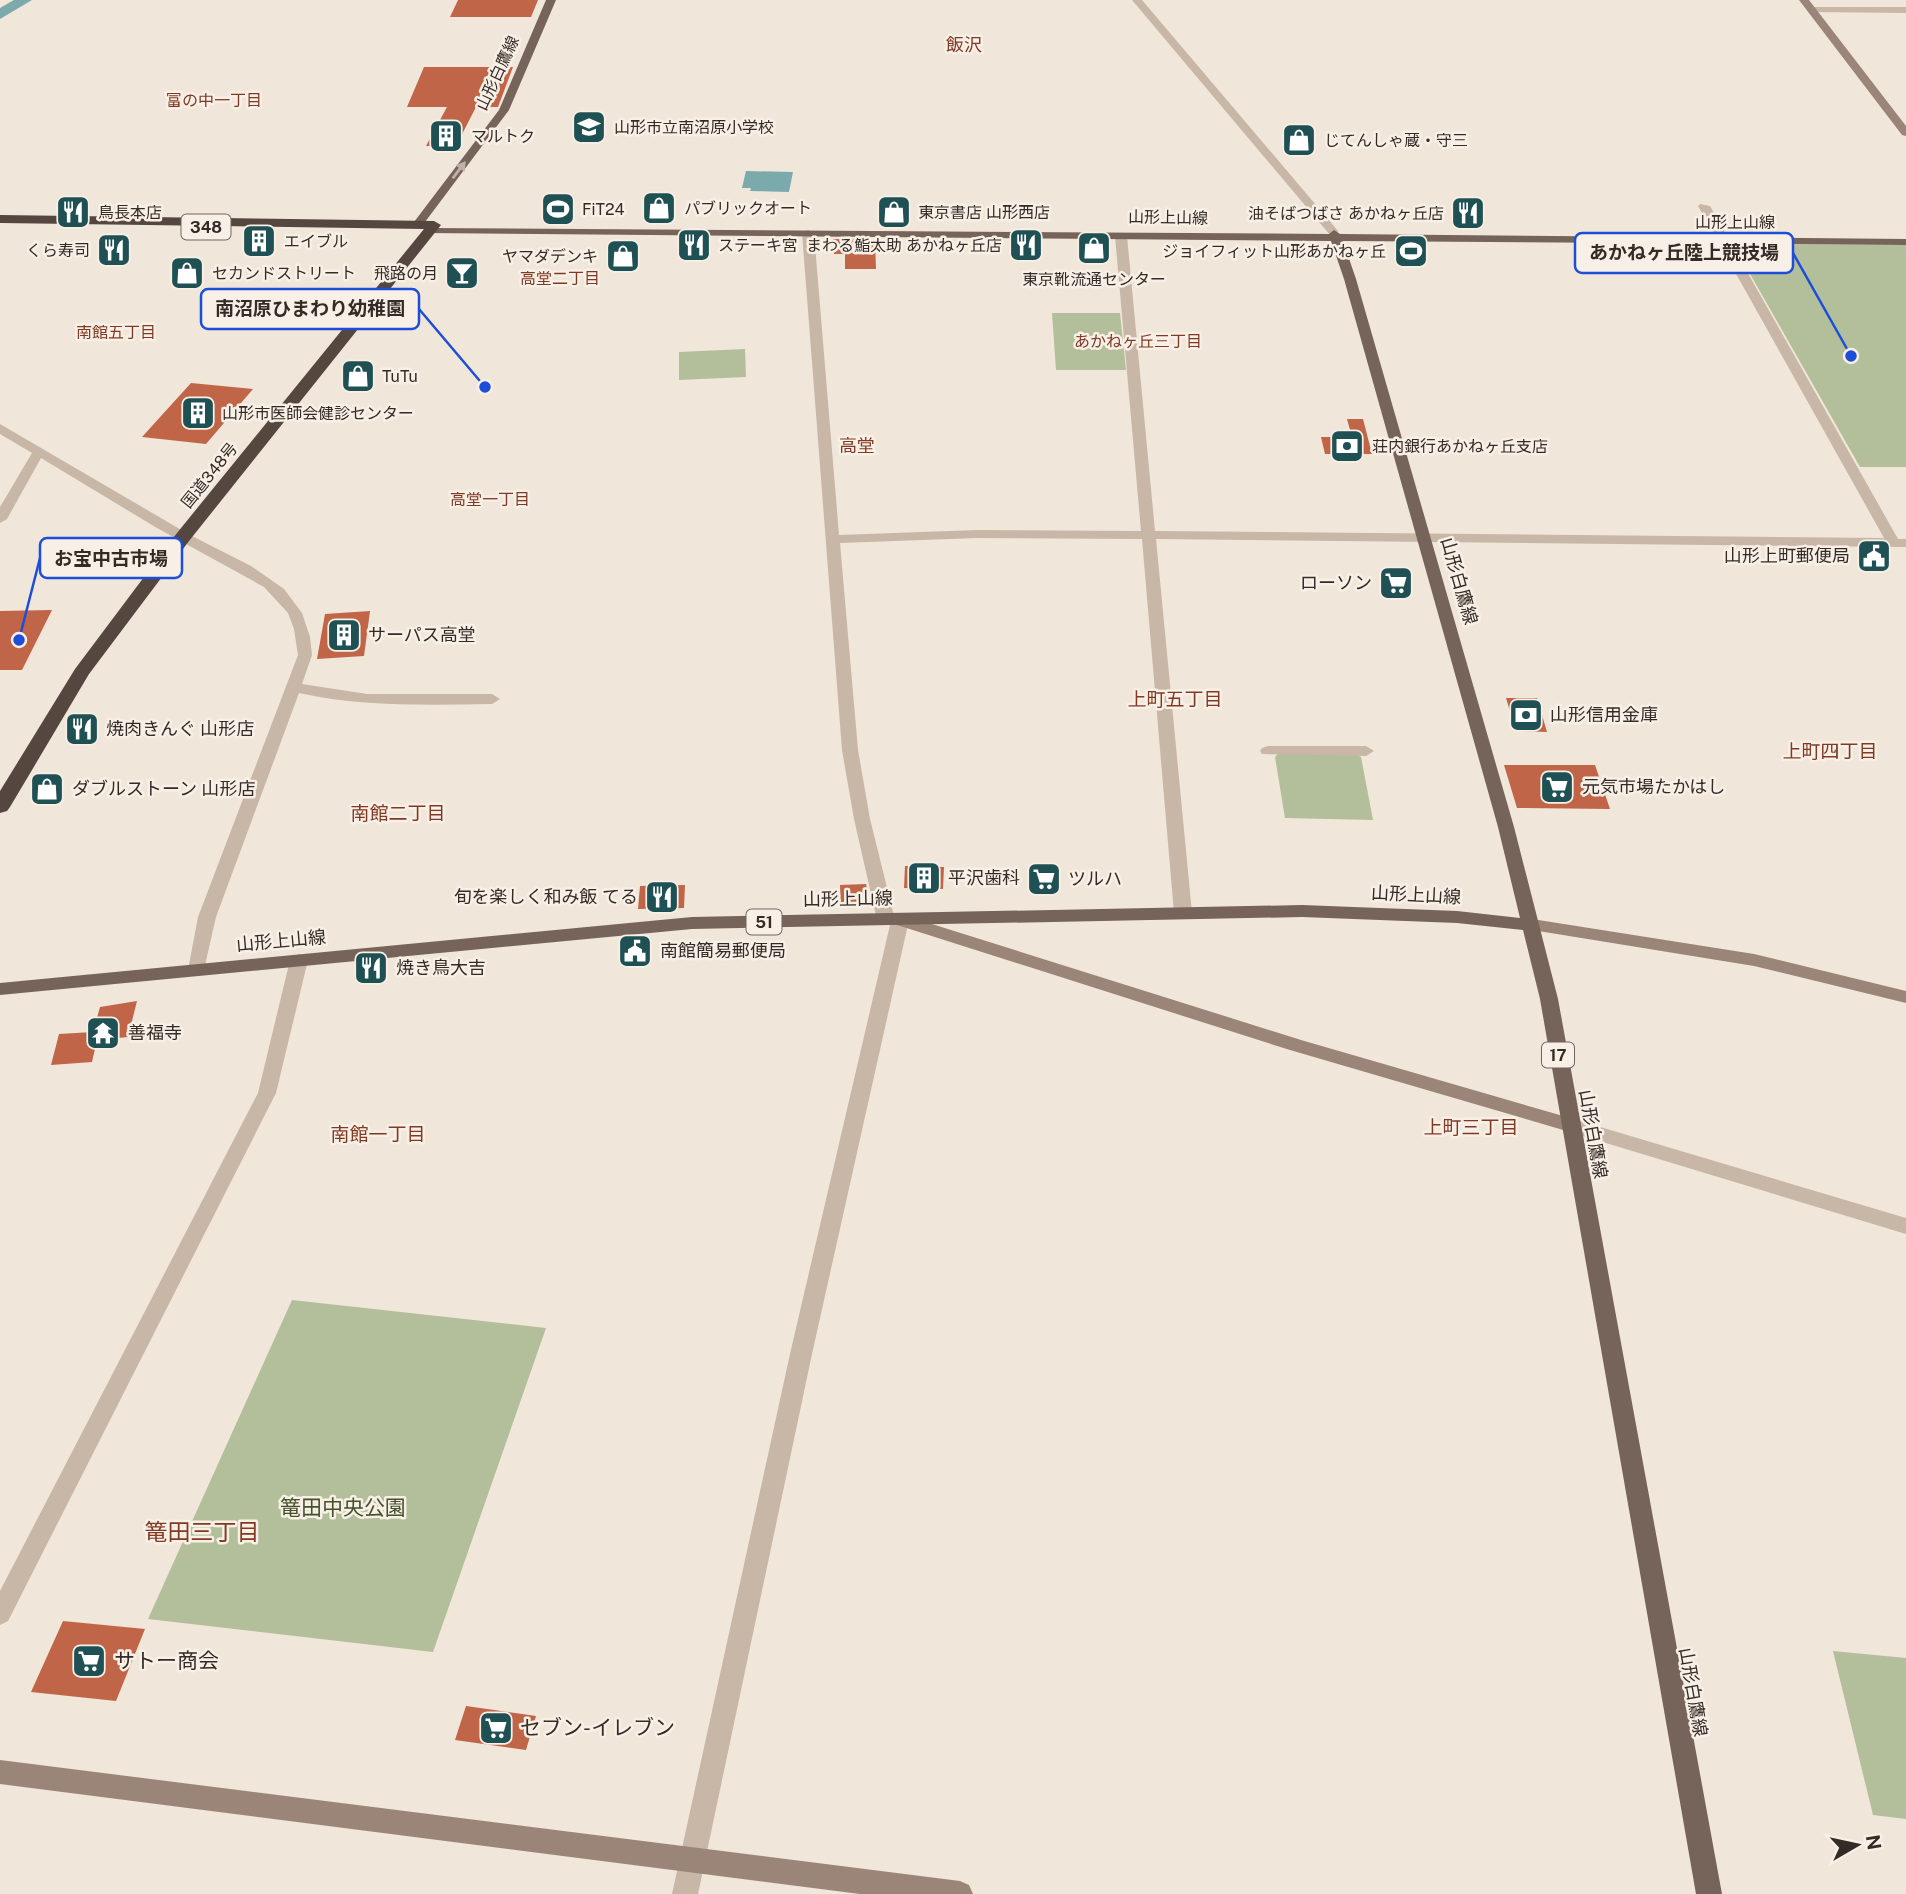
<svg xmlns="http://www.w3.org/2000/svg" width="1906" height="1894" viewBox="0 0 1906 1894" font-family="'Public Sans','Noto Sans JP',sans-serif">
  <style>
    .green { fill: #b3bf9b }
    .water { fill: #7baaac }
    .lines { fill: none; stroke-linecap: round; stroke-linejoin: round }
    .river { fill: #7baaac; fill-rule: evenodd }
    .building { fill: #c06548 }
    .street { fill: #c8b6a7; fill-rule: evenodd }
    .secondary { fill: #9b8578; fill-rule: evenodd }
    .primary { fill: #766359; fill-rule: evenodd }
    .highway { fill: #55463f; fill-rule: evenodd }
    .oneway { fill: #beb1a7 }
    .labels { text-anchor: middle; stroke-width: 5; stroke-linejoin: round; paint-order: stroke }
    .far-street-label { font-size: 16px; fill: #342b27; stroke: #f8f0e6 }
    .far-neighbourhood-label { font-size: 16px; fill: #803a24; stroke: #f8f0e6 }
    .far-poi-label { font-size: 16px; fill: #342b27; stroke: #f8f0e6; text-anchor: start }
    .shield { fill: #f8f0e6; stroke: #6f6660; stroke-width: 2 }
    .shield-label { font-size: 16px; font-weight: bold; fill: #342b27 }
    .far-quarter-label { font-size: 18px; fill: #803a24; stroke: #f8f0e6 }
    .poi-label { font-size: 18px; fill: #342b27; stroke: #f8f0e6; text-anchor: start }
    .street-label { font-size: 18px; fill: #342b27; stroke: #f8f0e6 }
    .neighbourhood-label { font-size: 19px; fill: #803a24; stroke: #f8f0e6 }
    .near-park-label { font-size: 21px; fill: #44522c; stroke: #f8f0e6 }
    .near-poi-label { font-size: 21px; fill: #342b27; stroke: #f8f0e6; text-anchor: start }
    .near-neighbourhood-label { font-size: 23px; fill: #803a24; stroke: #f8f0e6 }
    .leader { fill: none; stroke: #1d4ed8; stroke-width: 2.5 }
    .callout-dot { fill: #1d4ed8; stroke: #f8f0e6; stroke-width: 2.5 }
    .callout { fill: #f8f0e6; stroke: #1d4ed8; stroke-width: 2.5 }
    .callout-label { font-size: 19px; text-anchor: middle; font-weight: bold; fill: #342b27 }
  </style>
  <rect width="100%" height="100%" fill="#f0e6da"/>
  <path class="green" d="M1733,244L1906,245V467H1860Z
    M1052,313H1120L1126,370H1056Z
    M745,349L746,377L679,380V352Z
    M1279,753H1354L1361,757L1373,820L1285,818L1275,757Z
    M292,1300L546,1328L433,1652L148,1619Z
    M1833,1651L1906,1658V1819L1873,1815Z"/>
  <path class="water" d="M746,171L793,172L789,192L750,191L751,188H742Z"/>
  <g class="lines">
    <path class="river" d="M14,0H32L0,19V8Z"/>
  </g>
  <path class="building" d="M458,0H538L531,17H450Z
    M424,67H513L498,107H476L456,146H426L447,107H407Z
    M252,232H274L265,250H243Z
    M833,239L875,240L876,269H845V254H834Z
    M191,383L253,389L206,444L142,437Z
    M1347,419H1363L1372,454H1325L1321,437H1352Z
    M1382,569H1403L1410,597H1389Z
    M52,610L22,670H0V611Z
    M370,611L364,656L317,659L325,614Z
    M1506,698H1537L1547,732L1516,731Z
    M1504,765H1595L1610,809L1517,808Z
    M905,866L944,867L943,889L904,888Z
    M866,884L871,906L841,907L840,885Z
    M685,885L684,908L638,909L640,886Z
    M137,1001L128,1037L97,1040L92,1062L51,1065L59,1034L93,1032L100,1007Z
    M63,1621L145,1629L116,1701L31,1692Z
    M466,1706L536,1716L526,1750L455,1740Z"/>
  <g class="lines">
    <path class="street" d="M1132,0H1142L1338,231V235H1330Z
      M1813,7H1906V13L1810,12V8Z
      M1700,204L1710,206L1898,539H1906V547L1156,539L1192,913L1189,917H1177L1174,913L1142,539L977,538L840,543L858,750L870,819L894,916L900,914L909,920L812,1354L698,1894H672L790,1354L890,925L880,924L877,920L854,819L842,750L802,233L808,230L814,233L839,535L977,530L1141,531L1115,236L1121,233L1127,236L1155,531L1884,538L1698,206Z
      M0,424L190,535L251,566L284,589L302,613L310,637L312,655L302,684L367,694H492L500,699L492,704C427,705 362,707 299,693L216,917L203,974L197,976L188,970L198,917L298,655L294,629L288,613L264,587L157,528L41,458L7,519L0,523V507L32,453L0,434Z
      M1268,746H1366L1374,751L1366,756L1262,754L1260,751L1262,748Z
      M299,954L308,960L276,1093L8,1621L0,1625V1591L258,1093L290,960Z
      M1570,1118L1906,1218V1234L1563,1130L1560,1125L1563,1120Z"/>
    <path class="secondary" d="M1799,0H1809L1906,126V136L1902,135Z
      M900,914L1301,1040L1577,1120L1580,1125L1577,1130L1570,1132L1290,1050L894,924L891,920Z
      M1532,919L1754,954L1906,991V1003L1754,966L1526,929L1523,925L1526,921Z
      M0,1760L960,1881L969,1885L973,1894H860L0,1784Z"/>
    <path class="primary" d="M546,0H556L509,110L422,226H414V222L499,110Z
      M429,228L1329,234L1334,230L1340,234L1906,239V245L1343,241L1356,279L1514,827L1558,999L1722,1894H1696L1540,999L1523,930L1457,923L1302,917L692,929L0,995V983L692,917L1302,905L1457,911L1520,918L1498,827L1344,279L1331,241L425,233V229Z"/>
    <path class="highway" d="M0,215L434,221L441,225L189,541L89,674L10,807L7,811L0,813V791L75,669L177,533L424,229L0,223Z"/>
  </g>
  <defs><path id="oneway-solid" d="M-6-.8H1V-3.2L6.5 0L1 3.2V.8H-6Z" transform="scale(1.75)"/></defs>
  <use class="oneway" href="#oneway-solid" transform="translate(459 170) rotate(-53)"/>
  <defs>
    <g id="school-square" transform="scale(1.75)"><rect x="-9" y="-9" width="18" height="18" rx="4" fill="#1f5054" stroke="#f8f0e6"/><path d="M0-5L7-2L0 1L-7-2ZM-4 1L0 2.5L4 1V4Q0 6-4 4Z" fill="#fff"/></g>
    <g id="building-square" transform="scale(1.75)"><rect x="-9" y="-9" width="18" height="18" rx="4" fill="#1f5054" stroke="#f8f0e6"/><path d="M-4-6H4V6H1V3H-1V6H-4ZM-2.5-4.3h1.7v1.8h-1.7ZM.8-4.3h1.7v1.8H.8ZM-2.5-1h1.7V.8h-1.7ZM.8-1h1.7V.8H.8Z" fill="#fff"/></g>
    <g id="shop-square" transform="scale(1.75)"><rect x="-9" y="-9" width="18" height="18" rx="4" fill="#1f5054" stroke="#f8f0e6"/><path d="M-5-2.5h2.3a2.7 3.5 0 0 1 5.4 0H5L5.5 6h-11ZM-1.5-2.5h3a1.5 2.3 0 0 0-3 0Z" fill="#fff"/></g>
    <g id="stadium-square" transform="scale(1.75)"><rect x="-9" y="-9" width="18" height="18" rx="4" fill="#1f5054" stroke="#f8f0e6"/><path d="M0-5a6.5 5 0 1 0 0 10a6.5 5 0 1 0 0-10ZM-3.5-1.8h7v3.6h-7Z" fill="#fff"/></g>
    <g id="restaurant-square" transform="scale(1.75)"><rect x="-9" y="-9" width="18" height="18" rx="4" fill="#1f5054" stroke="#f8f0e6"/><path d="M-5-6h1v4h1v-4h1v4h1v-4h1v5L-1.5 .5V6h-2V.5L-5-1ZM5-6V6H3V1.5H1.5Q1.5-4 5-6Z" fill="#fff"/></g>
    <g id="bar-square" transform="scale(1.75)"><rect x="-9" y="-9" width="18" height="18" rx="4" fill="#1f5054" stroke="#f8f0e6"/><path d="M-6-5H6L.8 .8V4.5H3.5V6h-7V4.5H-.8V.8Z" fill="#fff"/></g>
    <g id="bank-square" transform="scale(1.75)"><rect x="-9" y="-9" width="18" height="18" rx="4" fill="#1f5054" stroke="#f8f0e6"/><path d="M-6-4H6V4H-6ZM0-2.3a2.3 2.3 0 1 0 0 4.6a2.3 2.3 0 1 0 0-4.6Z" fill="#fff"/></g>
    <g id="civic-square" transform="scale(1.75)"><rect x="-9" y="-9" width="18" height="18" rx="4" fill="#1f5054" stroke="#f8f0e6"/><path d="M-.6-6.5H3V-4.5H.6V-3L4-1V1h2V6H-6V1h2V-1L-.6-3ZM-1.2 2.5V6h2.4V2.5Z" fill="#fff"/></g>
    <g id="supermarket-square" transform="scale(1.75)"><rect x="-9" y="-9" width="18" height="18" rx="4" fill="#1f5054" stroke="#f8f0e6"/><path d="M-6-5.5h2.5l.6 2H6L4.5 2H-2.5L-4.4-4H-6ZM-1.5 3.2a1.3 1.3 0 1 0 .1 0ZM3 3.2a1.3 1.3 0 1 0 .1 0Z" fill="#fff"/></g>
    <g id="temple-square" transform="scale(1.75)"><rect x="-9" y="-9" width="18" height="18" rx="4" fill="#1f5054" stroke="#f8f0e6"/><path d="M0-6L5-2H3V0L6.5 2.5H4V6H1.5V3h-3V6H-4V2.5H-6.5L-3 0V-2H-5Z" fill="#fff"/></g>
  </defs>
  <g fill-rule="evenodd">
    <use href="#school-square" x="589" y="127"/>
    <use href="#building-square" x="446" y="136"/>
    <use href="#shop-square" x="1299" y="140"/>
    <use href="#shop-square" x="659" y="208"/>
    <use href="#stadium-square" x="558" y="209"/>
    <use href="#restaurant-square" x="73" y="212"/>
    <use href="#shop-square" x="894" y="212"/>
    <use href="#restaurant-square" x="1468" y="213"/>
    <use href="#building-square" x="259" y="241"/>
    <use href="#restaurant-square" x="694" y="245"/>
    <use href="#restaurant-square" x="1026" y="245"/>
    <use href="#shop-square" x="1094" y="248"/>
    <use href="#restaurant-square" x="114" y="250"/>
    <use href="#stadium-square" x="1411" y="251"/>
    <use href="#shop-square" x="623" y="256"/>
    <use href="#shop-square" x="187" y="273"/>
    <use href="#bar-square" x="462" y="273"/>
    <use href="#shop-square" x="358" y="376"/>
    <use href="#building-square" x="198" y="413"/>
    <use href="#bank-square" x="1347" y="446"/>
    <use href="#civic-square" x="1874" y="556"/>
    <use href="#supermarket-square" x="1396" y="583"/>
    <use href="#building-square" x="344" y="635"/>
    <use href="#bank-square" x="1526" y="715"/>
    <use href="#restaurant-square" x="82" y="729"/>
    <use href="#supermarket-square" x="1557" y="787"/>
    <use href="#shop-square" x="47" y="789"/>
    <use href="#building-square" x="924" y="878"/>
    <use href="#supermarket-square" x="1044" y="879"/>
    <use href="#restaurant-square" x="662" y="897"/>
    <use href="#civic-square" x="635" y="951"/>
    <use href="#restaurant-square" x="371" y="968"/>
    <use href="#temple-square" x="103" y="1033"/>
    <use href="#supermarket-square" x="89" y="1661"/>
    <use href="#supermarket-square" x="496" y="1728"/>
  </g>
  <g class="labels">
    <g class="far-street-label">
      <text transform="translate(497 73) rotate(-65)" y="6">山形白鷹線</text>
      <text transform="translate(1168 217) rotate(1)" y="6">山形上山線</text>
      <text x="1735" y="228">山形上山線</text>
      <text transform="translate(209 475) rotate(-51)" y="6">国道348号</text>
    </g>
    <g class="far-neighbourhood-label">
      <text x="214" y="106">富の中一丁目</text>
      <text x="560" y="284">高堂二丁目</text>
      <text x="116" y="338">南館五丁目</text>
      <text x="1138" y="347">あかねヶ丘三丁目</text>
      <text x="490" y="505">高堂一丁目</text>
    </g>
    <g class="far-poi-label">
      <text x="614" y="133">山形市立南沼原小学校</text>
      <text x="471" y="142">マルトク</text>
      <text x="1324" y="146">じてんしゃ蔵・守三</text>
      <text x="684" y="214">パブリックオート</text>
      <text x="582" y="215">FiT24</text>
      <text x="98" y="218">鳥長本店</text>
      <text x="918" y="218">東京書店 山形西店</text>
      <text x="1444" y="219" text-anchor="end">油そばつばさ あかねヶ丘店</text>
      <text x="284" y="247">エイブル</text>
      <text x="718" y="251">ステーキ宮</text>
      <text x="1002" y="251" text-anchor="end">まわる鮨太助 あかねヶ丘店</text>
      <text x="90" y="256" text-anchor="end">くら寿司</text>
      <text x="1386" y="257" text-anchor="end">ジョイフィット山形あかねヶ丘</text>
      <text x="598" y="262" text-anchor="end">ヤマダデンキ</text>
      <text x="212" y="279">セカンドストリート</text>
      <text x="438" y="279" text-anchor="end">飛路の月</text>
      <text x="1094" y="285" text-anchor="middle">東京靴流通センター</text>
      <text x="382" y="382">TuTu</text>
      <text x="222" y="419">山形市医師会健診センター</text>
      <text x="1372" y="452">荘内銀行あかねヶ丘支店</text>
    </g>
    <g class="shield">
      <rect x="181.5" y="214.5" width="49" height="25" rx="5"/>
      <rect x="746.5" y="909.5" width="35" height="25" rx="5"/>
      <rect x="1542" y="1042.5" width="32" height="25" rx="5"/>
    </g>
    <g class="shield-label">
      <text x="206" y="233">348</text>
      <text x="764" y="928">51</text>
      <text x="1558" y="1061">17</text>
    </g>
    <g class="far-quarter-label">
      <text x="964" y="51">飯沢</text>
      <text x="857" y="452">高堂</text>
    </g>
    <g class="poi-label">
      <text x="1850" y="562" text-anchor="end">山形上町郵便局</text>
      <text x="1372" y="589" text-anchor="end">ローソン</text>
      <text x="368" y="641">サーパス高堂</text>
      <text x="1550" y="721">山形信用金庫</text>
      <text x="106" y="735">焼肉きんぐ 山形店</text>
      <text x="1582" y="793">元気市場たかはし</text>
      <text x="72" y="795">ダブルストーン 山形店</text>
      <text x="948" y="884">平沢歯科</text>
      <text x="1068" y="885">ツルハ</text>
      <text x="638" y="903" text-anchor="end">旬を楽しく和み飯 てる</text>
      <text x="660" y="957">南館簡易郵便局</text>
      <text x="396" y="974">焼き鳥大吉</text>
      <text x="128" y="1039">善福寺</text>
    </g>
    <g class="street-label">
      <text transform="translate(1459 581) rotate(74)" y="6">山形白鷹線</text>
      <text transform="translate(1416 895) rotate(3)" y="6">山形上山線</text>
      <text transform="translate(848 899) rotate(-1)" y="6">山形上山線</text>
      <text transform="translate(281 941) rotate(-5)" y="6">山形上山線</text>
      <text transform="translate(1593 1134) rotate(80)" y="6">山形白鷹線</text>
      <text transform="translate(1693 1692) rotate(80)" y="6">山形白鷹線</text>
    </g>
    <g class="neighbourhood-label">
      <text x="1175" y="706">上町五丁目</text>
      <text x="1830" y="758">上町四丁目</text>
      <text x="398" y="820">南館二丁目</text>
      <text x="1471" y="1134">上町三丁目</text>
      <text x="378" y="1141">南館一丁目</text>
    </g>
    <g class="near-park-label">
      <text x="343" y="1515">篭田中央公園</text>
    </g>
    <g class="near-poi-label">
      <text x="114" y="1668">サトー商会</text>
      <text x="520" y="1735">セブン-イレブン</text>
    </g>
    <g class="near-neighbourhood-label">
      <text x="202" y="1540">篭田三丁目</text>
    </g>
  </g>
  <path class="leader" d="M1851 356L1793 253M485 387L419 309M19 640L40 558"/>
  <g class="callout-dot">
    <circle cx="1851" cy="356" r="7"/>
    <circle cx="485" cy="387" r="7"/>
    <circle cx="19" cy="640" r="7"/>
  </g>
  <g class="callout">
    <rect x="1575" y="233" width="218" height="40" rx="7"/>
    <rect x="201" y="289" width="218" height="40" rx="7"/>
    <rect x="40" y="538" width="142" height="40" rx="7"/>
  </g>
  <g class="callout-label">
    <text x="1684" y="259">あかねヶ丘陸上競技場</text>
    <text x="310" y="315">南沼原ひまわり幼稚園</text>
    <text x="111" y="565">お宝中古市場</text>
  </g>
  <g transform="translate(1857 1845) rotate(81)" stroke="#f8f0e6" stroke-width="5" paint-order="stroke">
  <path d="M0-5L12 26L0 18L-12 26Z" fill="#342b27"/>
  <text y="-10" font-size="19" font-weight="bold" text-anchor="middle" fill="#342b27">N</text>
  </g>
</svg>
